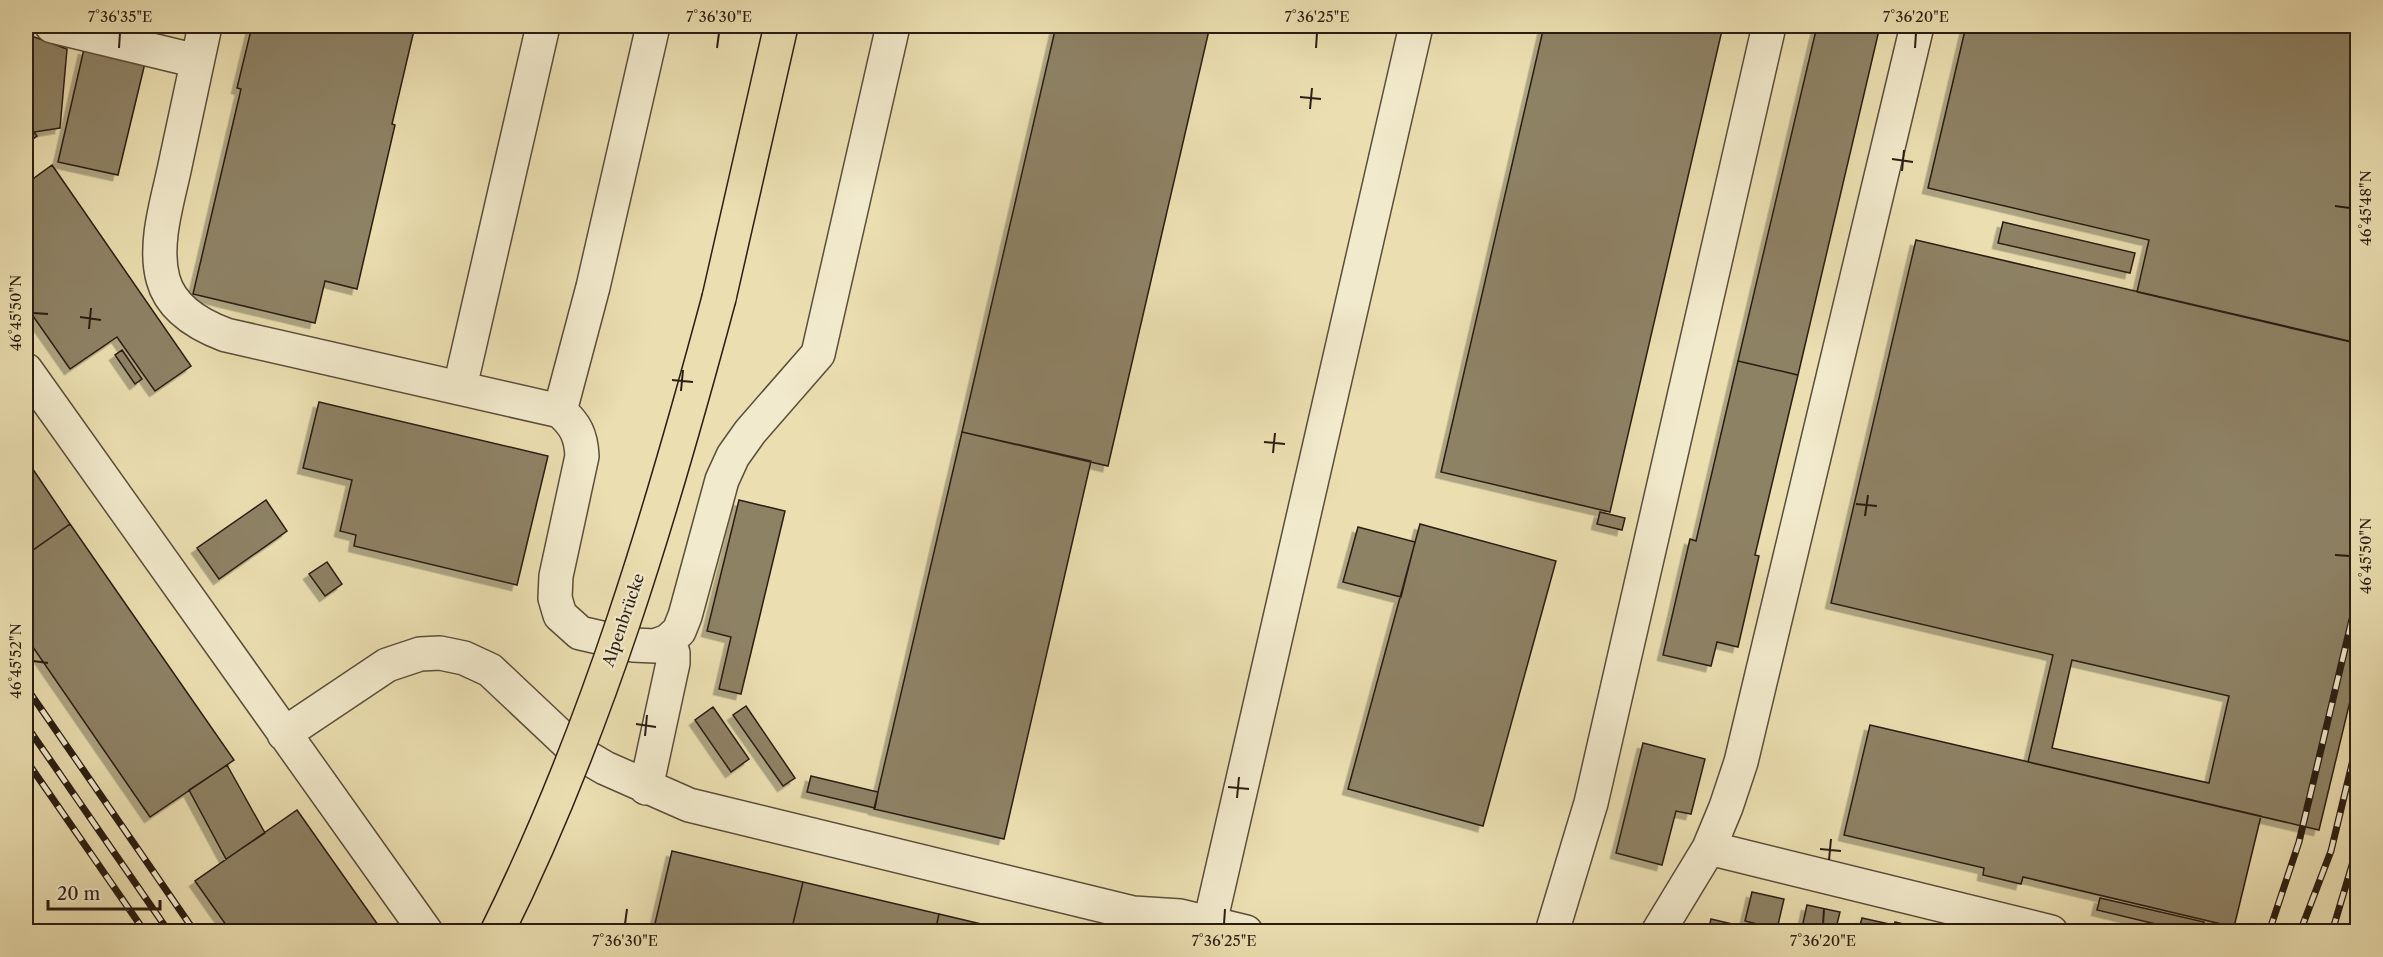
<svg xmlns="http://www.w3.org/2000/svg" width="2383" height="957" viewBox="0 0 2383 957" font-family="'Libre Caslon Text',serif">
  <style>
    .building { fill: #8e8265; stroke: #2a1d12; stroke-width: 1.5; fill-rule: evenodd; filter: url(#shadow) }
    .lines { fill: none; stroke-linecap: round; stroke-linejoin: round }
    .minor-casing { stroke: #5a4e3a; stroke-width: 36 }
    .major-casing { stroke: #2a1d12; stroke-width: 36 }
    .minor { stroke: #f2eacc; stroke-width: 33 }
    .major { stroke: #ebdfb1; stroke-width: 33 }
    .rail-casing { stroke: #2a1d12; stroke-width: 7 }
    .rail { stroke: #f2eacc; stroke-width: 4.5; stroke-dasharray: 14; stroke-linecap: butt }
    .major-bridge-casing { stroke: #2a1d12; stroke-width: 36; stroke-linecap: butt }
    .major-bridge { stroke: #ebdfb1; stroke-width: 33 }
    .ticks { fill: none; stroke: #2a1d12; stroke-width: 2 }
    .labels { text-anchor: middle; stroke-width: 4.5; stroke-linejoin: round; paint-order: stroke }
    .street-label { font-size: 16px; fill: #2a1d12; stroke: #f2eacc }
    .neatline { fill: none; stroke: #2a1d12; stroke-width: 2 }
    .ticks-label { font-size: 15px; text-anchor: middle; fill: #2a1d12 }
  </style>
  <defs>
    <filter id="shadow"><feDropShadow dx="-5.5" dy="5.5" stdDeviation="0" flood-color="#0004"/></filter>
  </defs>
  <rect width="100%" height="100%" fill="#ebdfb1"/>
  <filter id="stains"><feTurbulence type="fractalNoise" baseFrequency=".00333" numOctaves="4"/><feColorMatrix values="0 0 0 0 .2 0 0 0 0 .09 0 0 0 0 .02 0 0 0 .5 -.17"/></filter>
  <radialGradient id="worn" r=".72"><stop offset=".6" stop-color="#630" stop-opacity="0"/><stop offset="1" stop-color="#630" stop-opacity=".3"/></radialGradient>
  <path class="building" d="M252,26H415L392,124L395,125L357,289L325,281L315,323L193,294L241,89L237,88Z
    M1056,26H1210L1108,466L962,432Z
    M1544,26H1723L1610,512L1441,472Z
    M1817,26H1880L1798,375L1738,361Z
    M1966,26H2358L2355,343L2137,292L2149,240L1928,188Z
    M26,34L67,49L60,128L34,132L37,136L26,144Z
    M84,49L145,63L118,175L58,162Z
    M52,165L191,366L155,391L117,337L70,369L26,306V184Z
    M2003,222L2135,253L2130,273L1998,243Z
    M1916,240L2358,343V668L2319,830L2028,762L2053,655L1831,603ZM2072,660L2229,696L2209,783L2052,748Z
    M122,350L142,379L135,384L115,355Z
    M1738,361L1798,375L1755,555L1759,556L1738,647L1717,642L1711,666L1663,655L1690,539L1696,541Z
    M319,402L548,456L517,585L354,546L356,535L340,531L352,480L303,468Z
    M962,432L1091,461L1004,839L874,809Z
    M26,459L70,524L26,555Z
    M266,500L287,531L219,579L197,548Z
    M739,500L785,511L741,694L719,689L731,637L707,631Z
    M1600,512L1625,518L1622,530L1597,524Z
    M70,524L234,760L150,817L26,637V555Z
    M1420,524L1556,561L1483,826L1348,789Z
    M1358,527L1415,542L1401,597L1343,582Z
    M327,562L342,584L325,596L309,574Z
    M746,706L795,778L783,786L733,715Z
    M713,707L749,759L731,772L695,720Z
    M1870,725L2261,816L2234,927L2023,877L2021,884L1983,875L1984,868L1844,835Z
    M1643,743L1705,759L1691,814L1676,811L1662,865L1616,853Z
    M227,765L265,833L226,859L189,790Z
    M811,776L878,792L875,808L807,792Z
    M297,810L383,932H231L195,881Z
    M672,851L803,882L791,932H653Z
    M803,882L939,914L935,932H791Z
    M1752,892L1784,899L1777,929L1745,921Z
    M2100,898L2204,922L2202,932H2189L2097,910Z
    M1807,905L1840,912L1835,932H1801Z
    M939,914L1015,932H935Z
    M1862,918L1894,925L1893,932H1858Z
    M1711,919L1766,932H1708Z
    M1895,922L1916,927L1915,932H1893Z"/>
  <g class="lines">
    <g class="minor-casing">
      <path id="minor" d="M52,26L197,61
        M205,26C195,71 186,116 176,161C169,197 153,242 163,279C171,309 199,325 226,335L560,411C576,425 581,436 582,456L556,576L555,598L560,615L580,633L633,645L655,646L668,641L679,631L685,616L722,480L733,456L750,432L818,354L893,26
        M26,370L426,932
        M460,387L543,26
        M560,411L593,287L653,26
        M284,734L387,665L420,654L440,653L464,658L490,670L576,751L605,768L689,805L1133,913L1180,916L1246,932
        M646,788L673,663V653L668,641
        M1709,848L2051,932
        M1210,923L1416,26
        M1552,932L1591,803L1769,26
        M1658,932L1709,848L1726,807L1741,762L1917,26"/>
    </g>
    <g class="major-casing">
      <path id="major" d="M719,298L781,26"/>
    </g>
    <use href="#minor" class="minor"/>
    <use href="#major" class="major"/>
    <g class="rail-casing">
      <path id="rail" d="M26,687L195,932
        M26,725L169,932
        M26,760L145,932
        M2269,932L2299,842L2358,594
        M2300,932L2331,851L2358,739
        M2332,932L2358,845"/>
    </g>
    <use href="#rail" class="rail"/>
    <g class="major-bridge-casing">
      <path id="major-bridge" d="M497,932C597,731 661,514 719,298"/>
    </g>
    <use href="#major-bridge" class="major-bridge"/>
  </g>
  <path class="ticks" d="M119,48L120,33M717,48L719,33M1316,48L1317,33M1915,48L1916,33M1300,97L1321,99M1310,109L1312,88M1892,159L1913,162M1902,171L1904,150M2335,206L2350,208M33,313L48,314M80,317L101,320M89,329L91,308M672,380L693,382M681,391L683,370M1264,442L1285,444M1273,453L1275,433M1856,504L1877,506M1865,516L1868,495M2335,555L2350,556M33,661L48,663M636,724L656,727M645,736L647,715M1228,787L1249,789M1237,798L1239,777M1820,849L1841,851M1829,860L1831,839M625,924L627,909M1224,924L1225,909M1823,924L1824,909"/>
  <g class="labels">
    <g class="street-label">
      <text transform="translate(623 620) rotate(-71)" y="6">Alpenbrücke</text>
    </g>
  </g>
  <rect width="2383" height="957" fill="none" stroke="#ebdfb1" stroke-width="66"/>
  <path d="M48 900v9h112v-9" fill="none" stroke="#2a1d12" stroke-width="3"/>
  <text x="57" y="900" font-size="18" fill="#2a1d12" stroke="#f2eacc" stroke-width="4.5" paint-order="stroke">20 m</text>
  <rect x="33" y="33" width="2317" height="891" class="neatline"/>
  <g class="ticks-label">
    <text x="120" y="22">7°36'35"E</text>
    <text x="719" y="22">7°36'30"E</text>
    <text x="1317" y="22">7°36'25"E</text>
    <text x="1916" y="22">7°36'20"E</text>
    <text transform="translate(2366 208) rotate(-90)" y="5">46°45'48"N</text>
    <text transform="translate(16 313) rotate(-90)" y="5">46°45'50"N</text>
    <text transform="translate(2366 556) rotate(-90)" y="5">46°45'50"N</text>
    <text transform="translate(16 661) rotate(-90)" y="5">46°45'52"N</text>
    <text x="625" y="946">7°36'30"E</text>
    <text x="1224" y="946">7°36'25"E</text>
    <text x="1823" y="946">7°36'20"E</text>
  </g>
  <rect width="100%" height="100%" filter="url(#stains)"/>
  <rect width="100%" height="100%" fill="url(#worn)"/>
</svg>
